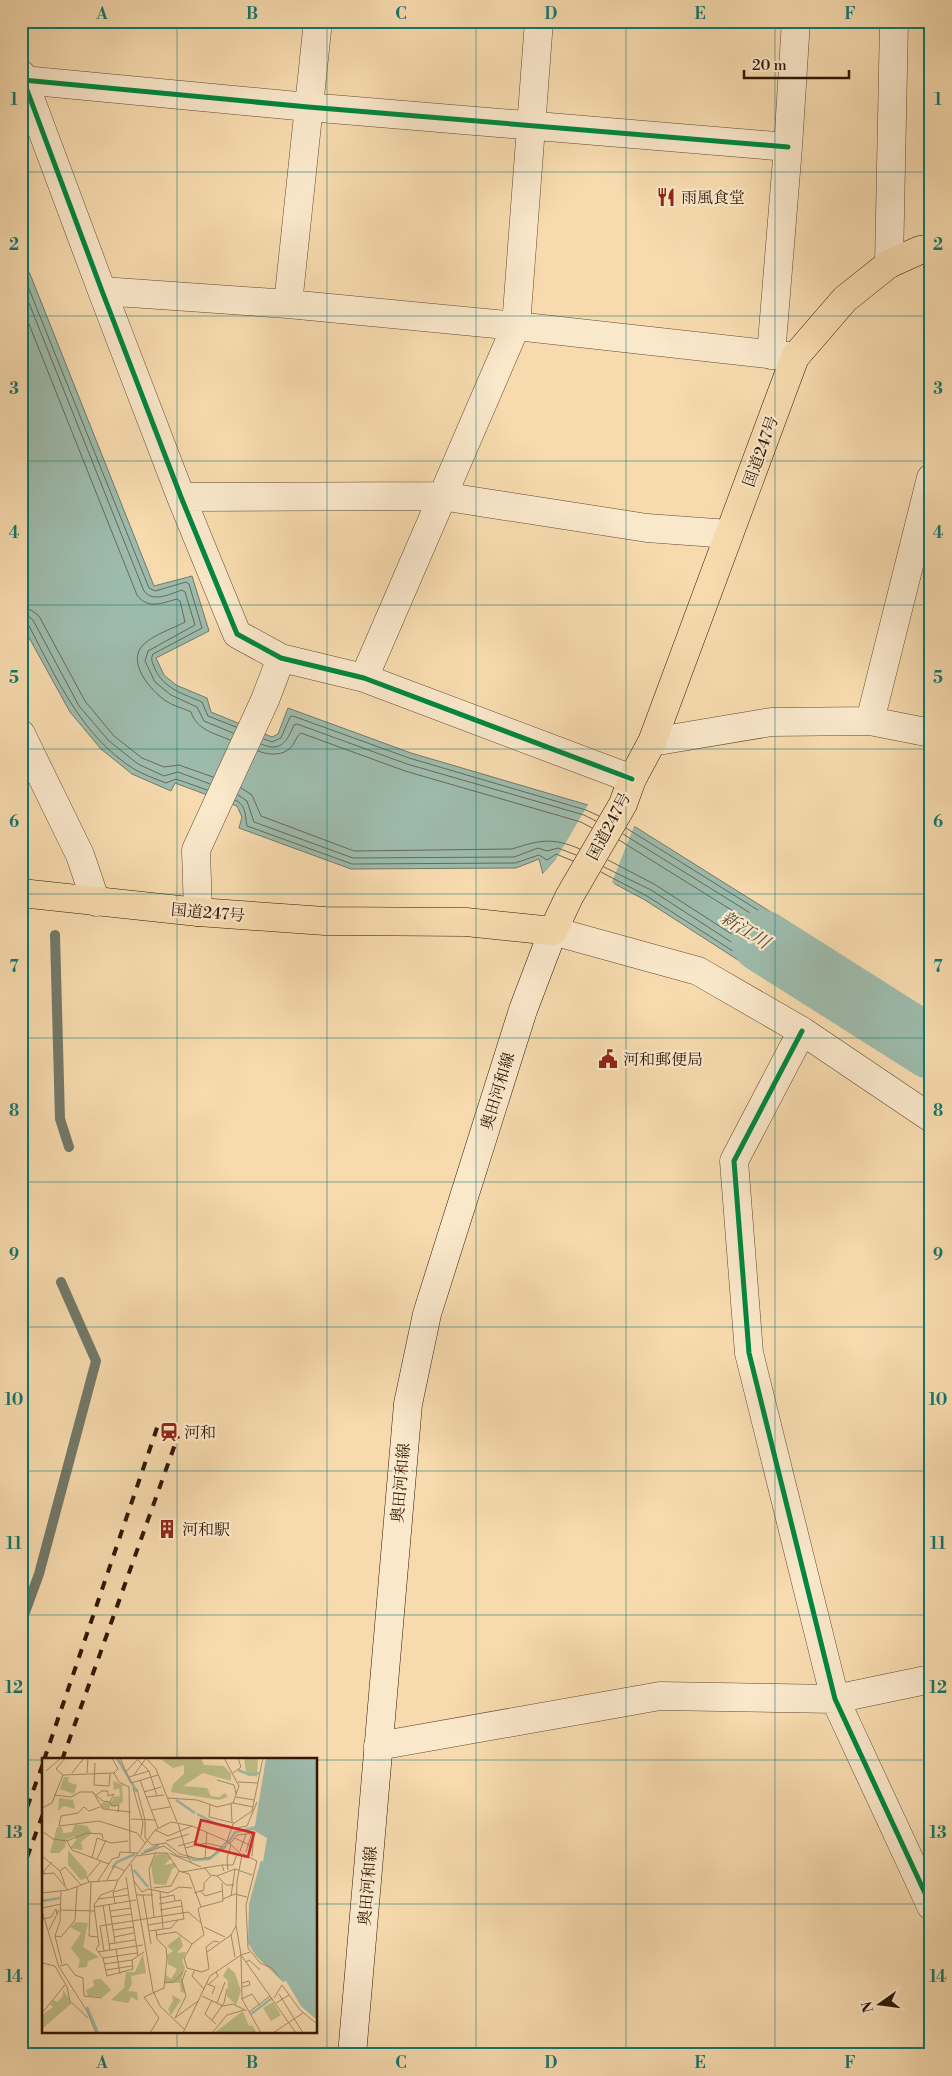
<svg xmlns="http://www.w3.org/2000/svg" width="952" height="2076" viewBox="0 0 952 2076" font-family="'Libre Bodoni','Noto Serif JP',serif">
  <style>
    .water { fill: #9dbbac; stroke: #727969 }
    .pier { fill: #f7dbaf }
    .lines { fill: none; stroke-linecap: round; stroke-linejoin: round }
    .shore { stroke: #676958; stroke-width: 1 }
    .stream { stroke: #727969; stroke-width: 10 }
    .river { stroke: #9dbbac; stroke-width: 62 }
    .minor-casing { stroke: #62482f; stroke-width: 29 }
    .secondary-casing { stroke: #311704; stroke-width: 29 }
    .trunk-casing { stroke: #311704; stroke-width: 29 }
    .minor { stroke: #fae8cb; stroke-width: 28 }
    .secondary { stroke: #fae8cb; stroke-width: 28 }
    .trunk { stroke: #f7dbaf; stroke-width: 28 }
    .rail { stroke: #311704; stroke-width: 4; stroke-dasharray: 9 9; stroke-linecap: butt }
    .cycleway-casing { stroke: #fae8cb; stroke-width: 8 }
    .cycleway { stroke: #00873e; stroke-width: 5 }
    .grid { fill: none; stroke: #0f766e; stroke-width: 1; stroke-opacity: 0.55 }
    .labels { text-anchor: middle; stroke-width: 4.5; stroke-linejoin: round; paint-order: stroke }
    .poi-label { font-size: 16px; fill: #311704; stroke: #fae8cb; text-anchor: start }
    .street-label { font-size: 16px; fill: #311704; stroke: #fae8cb }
    .water-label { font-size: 18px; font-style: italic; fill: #57503f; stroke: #fae8cb }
    .inset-river { fill: none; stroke: #9dbbac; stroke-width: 2.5 }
    .inset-road { fill: none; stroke: #a88d6b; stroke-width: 1 }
    .view { fill: #d62828; fill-opacity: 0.15; stroke: #d62828; stroke-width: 2.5 }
    .inset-edge { fill: none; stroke: #311704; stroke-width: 2.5 }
    .neatline { fill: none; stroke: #0f766e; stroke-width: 2 }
    .grid-label { font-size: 16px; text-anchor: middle; font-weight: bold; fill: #0f766e }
  </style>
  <rect width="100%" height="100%" fill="#f7dbaf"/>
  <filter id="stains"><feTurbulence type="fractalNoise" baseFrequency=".004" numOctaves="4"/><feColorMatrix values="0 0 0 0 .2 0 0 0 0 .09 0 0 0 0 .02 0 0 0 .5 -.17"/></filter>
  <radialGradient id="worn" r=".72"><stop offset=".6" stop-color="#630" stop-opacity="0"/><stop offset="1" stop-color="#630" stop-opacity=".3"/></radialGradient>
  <path class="water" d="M21,259L30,274L154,586L192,576L209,631L156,658L164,675L176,685L207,698L211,712L272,737L278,734L288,708L411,753L588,805L637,828L852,963L817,1011L645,900L615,884L556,859L543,874L539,859L516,868L351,869L239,828L242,817L237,806L175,783L171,791L132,774L101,749L70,712L21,623Z"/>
  <path class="pier" d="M589,803L635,824L612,882L615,884L614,886L556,862L542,877L541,876L556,859Z"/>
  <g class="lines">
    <path class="shore" d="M21,269L149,588L155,591L186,582L189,584L202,628L153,654C150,660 153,663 155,669C164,689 184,694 202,702L208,716L236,727
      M21,283L144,591C153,603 170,594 182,590L185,592L195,625L148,651L145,661L155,682L171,695L197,707L204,721L233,733
      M21,304L137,595C148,610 162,603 177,599L180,601L185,622C172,629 155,634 144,644C125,661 151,691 166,701C173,706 183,708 191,712C197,730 214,733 230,740
      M21,608L31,610L39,616L85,701L114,736L142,758L164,767L179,765L213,777
      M21,615L28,616L33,620L79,706L109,741L138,764L164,776L178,772L210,784
      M21,622L28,624C56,677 81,736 134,769C144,775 156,779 166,783L176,779L207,790
      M264,739L272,742L281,738L290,717L293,716L409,758L586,810L599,816
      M261,744C281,753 287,741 294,725L297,724L407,764L584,815L596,821
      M258,751C271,756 287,756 294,743C297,738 297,736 301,733L405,771L581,822L592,828
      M241,788L252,795L261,816L354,851L512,849C540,840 552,837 580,849
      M238,795L247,801L254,822L353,858L514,857L538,848L547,851L558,848L576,855
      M235,800C247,805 245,817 247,826L352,864L515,863L539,855L547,860L556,854L573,861
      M608,860L654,884L811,985L814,984L824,970L823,967L619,840
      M604,867L651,890L813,995L816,994L835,968L834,965L623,834
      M601,872L647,896L814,1003L817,1002L844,966L843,963L626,828"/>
    <path class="stream" d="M55,935L60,1119L69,1147
      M21,1623L39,1574L96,1361L61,1282"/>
    <path class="river" d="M762,941L931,1048"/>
    <g class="minor-casing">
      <path id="minor" d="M21,74L102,291L181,497L237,634L281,658L364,678L632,779
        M23,80L308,107L788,147
        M889,264L894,21
        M102,291L288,304L516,326L795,357
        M288,304L318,21
        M771,355L788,147L796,21
        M181,497L441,496L647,528L729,534
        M364,678L516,326L539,21
        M870,721L931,478
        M21,734L80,855L96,902
        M652,742L771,722L870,721L931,733
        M198,912L196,850L265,700L281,658
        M553,931L698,971L802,1031L931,1118
        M802,1031L734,1161L749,1353L835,1699L931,1906
        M378,1746L660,1696L835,1699L931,1679"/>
    </g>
    <g class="secondary-casing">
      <path id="secondary" d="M352,2055L408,1404L427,1314L523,1010L553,931"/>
    </g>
    <g class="trunk-casing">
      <path id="trunk" d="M21,893L198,912L325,921L466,922L553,931L569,897L623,804L632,779L652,742L795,357L845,299L889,264L920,250L931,248"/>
    </g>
    <use href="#minor" class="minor"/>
    <use href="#secondary" class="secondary"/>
    <use href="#trunk" class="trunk"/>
    <path class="rail" d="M44,1760L158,1425
      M62,1760L178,1436
      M21,1824L44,1761
      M21,1874L44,1811"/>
    <g class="cycleway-casing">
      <path id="cycleway" d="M21,74L102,291L181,497L237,634L281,658L364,678L632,779
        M23,80L308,107L788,147
        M802,1031L734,1161L749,1353L835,1699L931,1906"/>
    </g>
    <use href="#cycleway" class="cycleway"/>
  </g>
  <path class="grid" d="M177,21V1760M327,21V2055M476,21V2055M626,21V2055M775,21V2055M21,172H931M21,316H931M21,461H931M21,605H931M21,749H931M21,894H931M21,1038H931M21,1182H931M21,1327H931M21,1471H931M21,1615H931M21,1760H44M316,1760H931M21,1904H44M316,1904H931M177,2032V2055"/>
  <defs>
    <g id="restaurant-bare" transform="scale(1.5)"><path d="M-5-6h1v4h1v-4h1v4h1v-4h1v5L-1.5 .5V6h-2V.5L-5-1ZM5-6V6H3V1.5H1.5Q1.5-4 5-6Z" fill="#8f2418" stroke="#fae8cb" stroke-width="2.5" paint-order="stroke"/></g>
    <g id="civic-bare" transform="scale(1.5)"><path d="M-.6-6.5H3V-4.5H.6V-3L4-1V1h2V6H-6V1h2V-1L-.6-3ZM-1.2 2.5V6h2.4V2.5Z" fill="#8f2418" stroke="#fae8cb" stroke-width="2.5" paint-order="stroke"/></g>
    <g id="station-bare" transform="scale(1.5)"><path d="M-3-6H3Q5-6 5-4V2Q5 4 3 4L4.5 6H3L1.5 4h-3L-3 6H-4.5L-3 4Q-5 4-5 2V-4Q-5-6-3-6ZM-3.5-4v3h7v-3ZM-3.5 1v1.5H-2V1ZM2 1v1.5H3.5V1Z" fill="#8f2418" stroke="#fae8cb" stroke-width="2.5" paint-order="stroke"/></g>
    <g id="building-bare" transform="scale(1.5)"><path d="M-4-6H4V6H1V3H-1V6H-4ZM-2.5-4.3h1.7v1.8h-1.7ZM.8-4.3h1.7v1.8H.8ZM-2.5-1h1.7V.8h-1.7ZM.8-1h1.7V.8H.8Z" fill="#8f2418" stroke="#fae8cb" stroke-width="2.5" paint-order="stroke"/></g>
  </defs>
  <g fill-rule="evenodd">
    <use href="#restaurant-bare" x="666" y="197"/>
    <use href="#civic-bare" x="608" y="1059"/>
    <use href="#station-bare" x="169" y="1432"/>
    <use href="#building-bare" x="167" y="1529"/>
  </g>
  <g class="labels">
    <g class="poi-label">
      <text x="681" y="203">雨風食堂</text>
      <text x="623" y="1065">河和郵便局</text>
      <text x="184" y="1438">河和</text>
      <text x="182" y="1535">河和駅</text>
    </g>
    <g class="street-label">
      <text transform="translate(760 451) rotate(-70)" y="6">国道247号</text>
      <text transform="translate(608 826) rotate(-62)" y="6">国道247号</text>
      <text transform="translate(208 912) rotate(5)" y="6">国道247号</text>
      <text transform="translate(497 1091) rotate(-73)" y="6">奥田河和線</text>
      <text transform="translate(400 1483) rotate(-85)" y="6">奥田河和線</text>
      <text transform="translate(367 1886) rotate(-85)" y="6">奥田河和線</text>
    </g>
    <g class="water-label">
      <text transform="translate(745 930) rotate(32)" y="6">新江川</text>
    </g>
  </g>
  <g transform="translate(42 1758)">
    <rect width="275" height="275" fill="#f7dbaf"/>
    <path d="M117,0H159L162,7L182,8L189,16V23L161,15L141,28L165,30L169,38L177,39L183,35L186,39L177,42L129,34L131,26L142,16V7L131,10ZM202,0H216L215,19L204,14ZM22,19H27L26,24L35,27L32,36L18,31ZM71,23L83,28H80L81,44L73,49L68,48L67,52L58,49L61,44L69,45L72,39L78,38L77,30L72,32ZM17,40L31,42L33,51L22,48L16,53ZM33,66L45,68L50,75L39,84L41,92L28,90L34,82L33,78L24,82L23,89L17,95H8L15,69H20L21,75L30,74ZM26,92L45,114V120L39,122L26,107ZM124,95L129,100L122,107L133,105L134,109L130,111L124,127L112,126L109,107L114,97ZM34,164L46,165L41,189L57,199L46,203L45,209L36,210L38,202L29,190L39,175L28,169ZM138,178L141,188L135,195L144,194L140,203L143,210L140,219L143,235L139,234L138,225L123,224L124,217L129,221L135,211L126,206L125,197L131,193L125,188ZM101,196L104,215L89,218L90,226L86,233L95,234L96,243L89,239L86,245L69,242L82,230L84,214H93ZM186,209L193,215L199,233L194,247L185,238L186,223L181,218ZM59,221L69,232L61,239L46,238L44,232L52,228L51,222ZM21,232L30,245L0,271V257L11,249L8,246L12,242L15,244L21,238ZM130,237L139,242L129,257L126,251L131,243ZM201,253L207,268L210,267L215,275H172Z" fill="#bfbf88"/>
    <path d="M231,244L239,257L229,263L221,250Z" fill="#bfbf88"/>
    <path d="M224,0H275V262L259,248L244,223L241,224L214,198L206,185L207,146L219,102L221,104L225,80L211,72L194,75L187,86L181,89L193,73L213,68Z" fill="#9dbbac"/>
    <path class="inset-river" d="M75,0L95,34M196,12L208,17L217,15M134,42L153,55M155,56L179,68M102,94L117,87M146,98L152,102L167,101L184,88M224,99L253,86L260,85L275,94M70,110L75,104L93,96M92,112L106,129M0,143L18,140M45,249L56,275M209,256L230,240"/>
    <path class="inset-road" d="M70,0L76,11L72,15M78,0L89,25L116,17M94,0L107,13L115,38M104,0L114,11L135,64M182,0L197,28L191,45M221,0L210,53L191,66L185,83L200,97L195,123L194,167L199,197L254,275M53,5L52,27L67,28L68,16M4,13L19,0M84,14L95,2M30,15L42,0M45,15L46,0M72,15L77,24L87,29M191,15L199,9L196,0M21,17L14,11L23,0M92,17L104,0M87,19L107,13M98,22L116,70M175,22L192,27L194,36M196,24L216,25M87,29L88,94M91,30L101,65L99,78M95,31L103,62V80L110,87L124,85L138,96L157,101L169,99L185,83M102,34L119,29M51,35L61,43L68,44L72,36L66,38V33H60L54,37M12,37L29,39L38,34H51L61,51L89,54M105,39L122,37M194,39L212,42M126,40L155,42L175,49L191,45L211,49M68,44L70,48L77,47L76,54M189,45L190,64M168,47L167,59L192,65M58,49L47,53L42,49L36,55L19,58L17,68L57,63L95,75L103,85M0,50L10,45L21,17L72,15M110,52L128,49M89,61L114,62M136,65L146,100L150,105M189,71L205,68L215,44M113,72L126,78L150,68M0,73L11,81L25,83L44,75L60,76L61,81M193,80L211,89M25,83L30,92L67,106M124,83L147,76M188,86L195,77L212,75L210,98M136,88L154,83M143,90L164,85L181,89M198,93L204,76M204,94L210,75M113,95H125L137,113L147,116L159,149L156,151L162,177L150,186L142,200L145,210M127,95L159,109M99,96L122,88L136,98L146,100M201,96L215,103L204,147L206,190L218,205L230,210L238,220M0,98L18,113L23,127M95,98L114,95M50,100L55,80L69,85L86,83M163,100L165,74M55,101L64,82M89,106L111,233L118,248L143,272M180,107H191L195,96M186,112L185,100L189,87M18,113L23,109L39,127M140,114L180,107L182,113M0,116L12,115L26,132L47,124L76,122L113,72L129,64L150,68L185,83M5,116L1,114L10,104M169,117L175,118L184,127H192M175,118L193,111L210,117M84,119L96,198M65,122L72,108L83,113M76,122L72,132L59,137L52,147L57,187L54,191L61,200L65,218L91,211L90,202M56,123L70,101L77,99L78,94L96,95M92,123L100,134L106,131L126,135L137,129L150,130M47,124L45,120L59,103M49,124L47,178L56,179M111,130L129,128L137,113M19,133L18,163L13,178L20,206M118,133L121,171M159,133L163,138L180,133M0,135L26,132M152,135L162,132V125L169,118L162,109M95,137H111M101,137L109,186M189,138L193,111M117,140L132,137L133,143M56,141L86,137M181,141L193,136L205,139M73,145L71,134L86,130M67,146L73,185M61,147L68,192M52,149L94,142M159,149L181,143L180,125M0,150L19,146M19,152L53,153M118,152L140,148M0,153L17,209L45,253L54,275M68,153L89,150M69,159L90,156M112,159L107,111L113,96M1,161L9,159L14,151L15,156M106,167L142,161L139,142L117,146M162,169L183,179M7,172L17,152M71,172L92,169M107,173L129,170L136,162M114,177L134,174L150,186M189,177L193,199M13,178L19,179L33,162L35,129M72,179L92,175M67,186L93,182M74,191L78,216M62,193L58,168L146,154L159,165M56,194L101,187M165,194L189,177L194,168M208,194L199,197L200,241L219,275M61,200L95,195M204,204L207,202L218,212M0,205L13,208L25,229L28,243L46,260M62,206L90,202L102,194M18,208L25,206L33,217L41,220L42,238L60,240M145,210L160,214L167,211L164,189L172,183L177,184M64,212L90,208M144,212L140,223L144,238L133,260L156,243M153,212L150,218L162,231M122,225L132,224L141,214M165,226L173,229L170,236M167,226L176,218L174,214M200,229L208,227L207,223L200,225M237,236L261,275M160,238L181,248L191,246L205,253M232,240L240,227L258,252L275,266M200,241L210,236L218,248M170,242L163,256L174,266M175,245L183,224M234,245L247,237M207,254L228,238M0,255L23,227M170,262L182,245L185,231M108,275L117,260L102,239L122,230L125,200L124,190L115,181L114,172M141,275L168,218L199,197M170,275L185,257L202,252M231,275L261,255"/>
    <path class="view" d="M159,62L212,75L206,99L153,86Z"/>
    <rect width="275" height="275" class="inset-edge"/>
  </g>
  <rect width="952" height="2076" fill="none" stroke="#f7dbaf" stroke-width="55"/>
  <g transform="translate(880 2004) rotate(256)" stroke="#fae8cb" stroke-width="4" paint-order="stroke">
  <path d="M0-4L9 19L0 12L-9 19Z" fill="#311704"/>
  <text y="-8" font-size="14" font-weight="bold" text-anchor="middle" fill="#311704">N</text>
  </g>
  <path d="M744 70v8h105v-8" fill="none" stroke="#311704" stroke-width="2.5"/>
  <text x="752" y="70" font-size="15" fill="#311704" stroke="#fae8cb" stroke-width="4" paint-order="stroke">20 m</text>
  <rect x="28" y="28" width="896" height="2020" class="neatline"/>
  <g class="grid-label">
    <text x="102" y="19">A</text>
    <text x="252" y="19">B</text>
    <text x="401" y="19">C</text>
    <text x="551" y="19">D</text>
    <text x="700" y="19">E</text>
    <text x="850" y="19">F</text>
    <text x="14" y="105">1</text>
    <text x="938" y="105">1</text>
    <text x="14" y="250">2</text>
    <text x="938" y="250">2</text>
    <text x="14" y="394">3</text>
    <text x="938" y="394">3</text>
    <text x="14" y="538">4</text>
    <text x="938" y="538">4</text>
    <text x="14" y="683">5</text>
    <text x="938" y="683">5</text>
    <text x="14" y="827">6</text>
    <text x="938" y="827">6</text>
    <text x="14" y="972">7</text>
    <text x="938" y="972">7</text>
    <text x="14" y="1116">8</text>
    <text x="938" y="1116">8</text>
    <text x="14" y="1260">9</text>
    <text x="938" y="1260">9</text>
    <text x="14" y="1405">10</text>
    <text x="938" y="1405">10</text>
    <text x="14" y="1549">11</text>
    <text x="938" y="1549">11</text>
    <text x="14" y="1693">12</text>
    <text x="938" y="1693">12</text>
    <text x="14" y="1838">13</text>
    <text x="938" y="1838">13</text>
    <text x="14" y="1982">14</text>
    <text x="938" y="1982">14</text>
    <text x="102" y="2068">A</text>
    <text x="252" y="2068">B</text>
    <text x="401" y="2068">C</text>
    <text x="551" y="2068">D</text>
    <text x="700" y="2068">E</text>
    <text x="850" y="2068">F</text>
  </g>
  <rect width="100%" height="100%" filter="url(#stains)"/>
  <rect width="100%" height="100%" fill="url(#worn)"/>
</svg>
